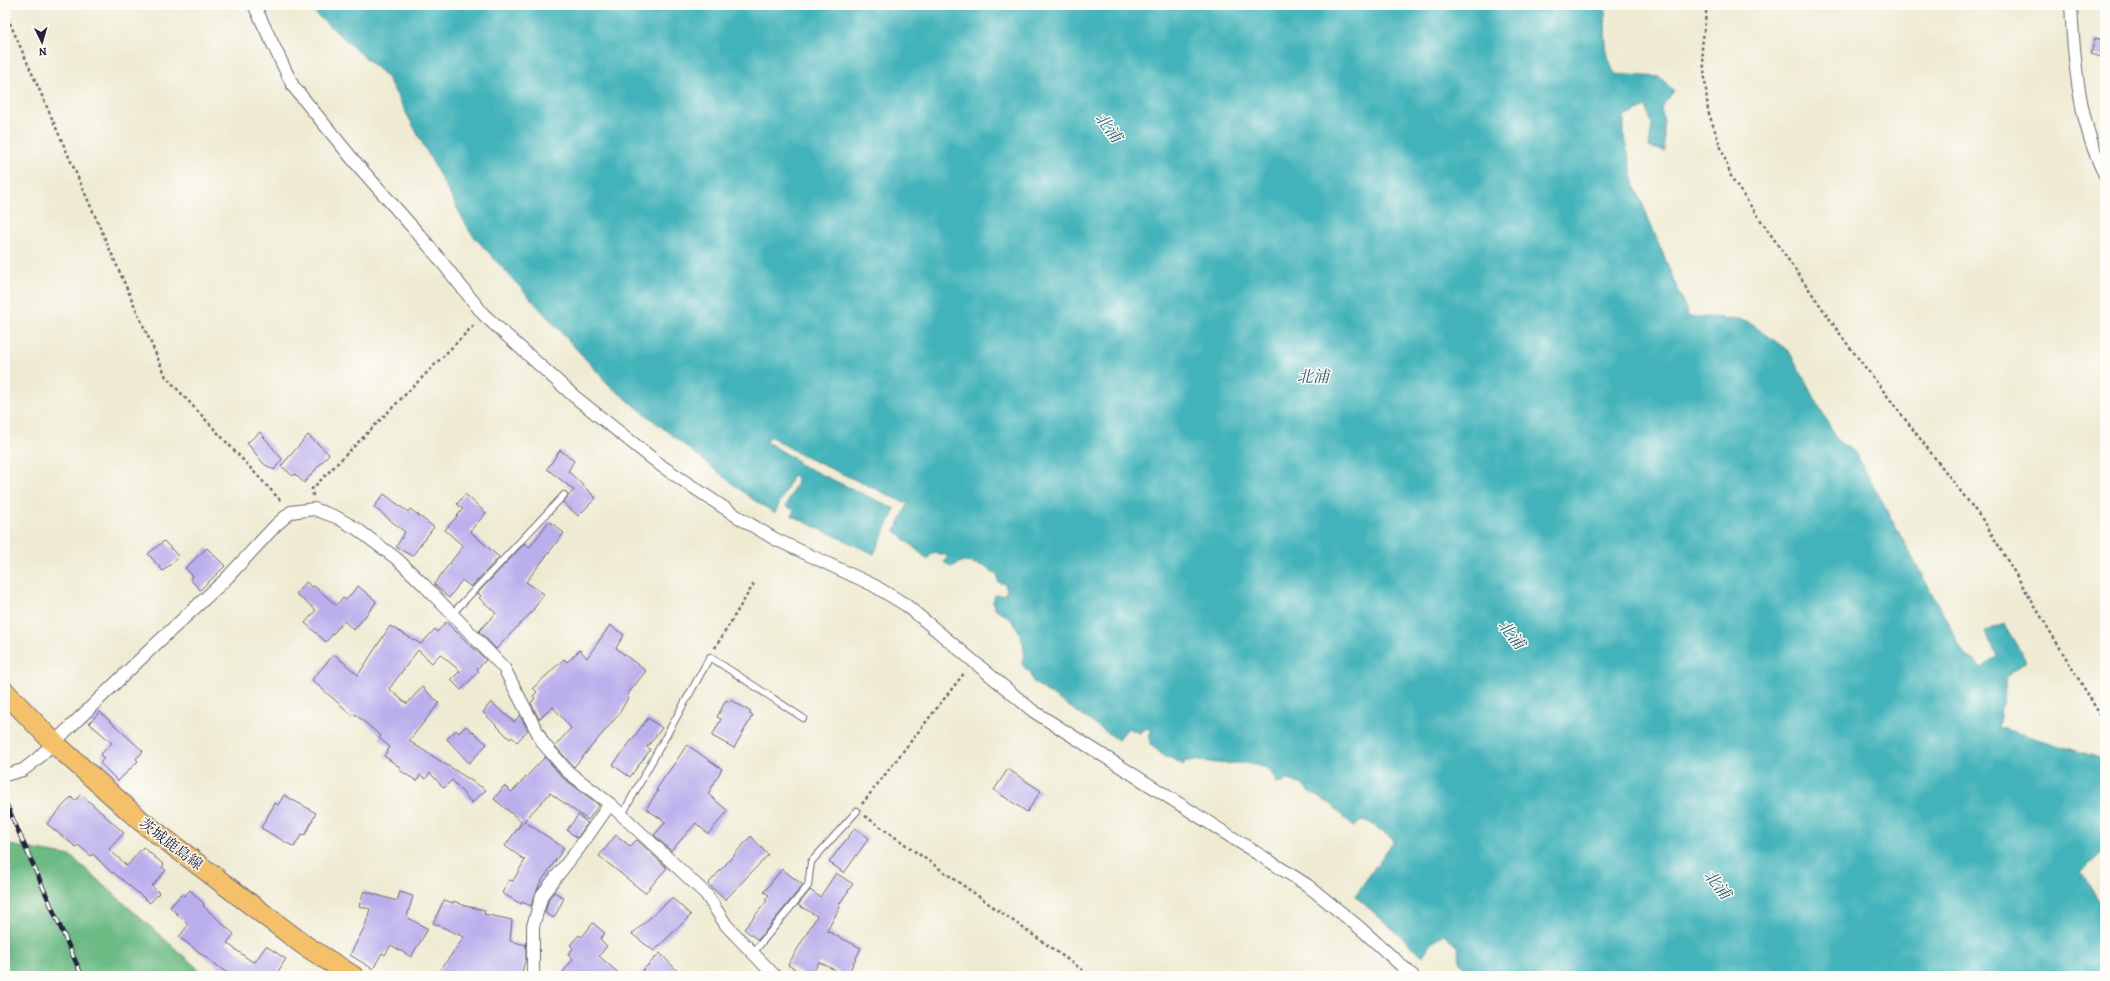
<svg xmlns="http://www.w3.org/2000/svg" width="2110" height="981" viewBox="0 0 2110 981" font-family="Alegreya,'Noto Serif JP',serif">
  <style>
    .forest { fill: #6cba84; stroke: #476e60 }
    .water { fill: #43b3ba; stroke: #326a7a }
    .building { fill: #baaeec }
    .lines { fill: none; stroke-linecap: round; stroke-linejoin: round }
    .lane-casing { stroke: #6a6870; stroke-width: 8 }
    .street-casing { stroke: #6a6870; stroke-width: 14 }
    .primary-casing { stroke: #6a6870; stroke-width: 22 }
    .path { stroke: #6a6870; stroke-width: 2.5; stroke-dasharray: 3 3; stroke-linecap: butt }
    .lane { stroke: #fff; stroke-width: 6 }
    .street { stroke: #fff; stroke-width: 12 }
    .primary { stroke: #f4c16a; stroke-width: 20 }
    .rail-casing { stroke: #22223b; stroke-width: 4.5 }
    .rail { stroke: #fdfcf7; stroke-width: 3; stroke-dasharray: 9; stroke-linecap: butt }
    .labels { text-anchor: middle; stroke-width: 3; stroke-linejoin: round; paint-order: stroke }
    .street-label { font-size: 15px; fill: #22223b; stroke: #fdfcf7 }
    .water-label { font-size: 16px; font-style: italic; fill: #2f5c6e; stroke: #fdfcf7 }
  </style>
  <rect width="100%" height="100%" fill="#fdfcf7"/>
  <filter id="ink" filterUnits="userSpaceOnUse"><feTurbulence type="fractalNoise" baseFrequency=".025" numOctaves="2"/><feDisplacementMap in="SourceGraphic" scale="8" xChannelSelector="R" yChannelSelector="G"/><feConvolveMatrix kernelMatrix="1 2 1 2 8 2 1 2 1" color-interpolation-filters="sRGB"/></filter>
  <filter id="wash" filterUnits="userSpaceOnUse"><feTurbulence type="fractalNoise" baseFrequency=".012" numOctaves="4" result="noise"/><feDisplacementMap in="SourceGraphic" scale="16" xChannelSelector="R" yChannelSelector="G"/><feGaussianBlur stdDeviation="0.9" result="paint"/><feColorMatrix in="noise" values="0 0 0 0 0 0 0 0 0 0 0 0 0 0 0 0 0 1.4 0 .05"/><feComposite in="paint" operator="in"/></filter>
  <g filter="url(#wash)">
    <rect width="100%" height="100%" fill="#efebd3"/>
    <path class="forest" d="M9,845L71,856L206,976H5V847Z"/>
    <path class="water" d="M306,5H1606C1605,30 1603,51 1615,74L1660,77L1674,91L1661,108L1664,121V151L1649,147L1652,124L1646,107L1624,117V135L1635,186L1689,317H1714L1747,321L1789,351L1838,441L1855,452L1953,632L1962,652L1982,668L1997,656L1985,631L2004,624L2026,661L2007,677L1998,727L2100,758L2105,773V850L2081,872L2105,908V976H1477L1467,970L1460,963L1458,948L1445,934L1430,944L1423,956L1355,896L1394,840L1369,822L1362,821L1353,827L1332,805L1310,792L1303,785L1285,779L1282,783H1276C1274,777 1271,771 1266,768C1250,761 1233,764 1217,763C1206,762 1197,760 1186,761L1183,765L1171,758L1165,757L1150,744L1149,733L1152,732L1147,728L1139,733L1128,728L1118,740L1033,682L1031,673C1014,660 1026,663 1024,650C1021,629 1013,618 995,609L993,602L995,595H1002L1007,592L1005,584L998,582L997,573L991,572L987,567L963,561L951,567L944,562L948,556L934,552L927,559L895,531L908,504L801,455L770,436L767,442L798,461L797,463L895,509L874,554L792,516L794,510L786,506L797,482L796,476L793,475L775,513L752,499L610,386L470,232L387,77Z"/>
    <g id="blocks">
      <path class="building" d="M2095,38L2105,41V58L2091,54Z
        M260,432L282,459L274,470L264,464L247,443Z
        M308,435L329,454L304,483L295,474L293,476L281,466Z
        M560,450L574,461L568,471L596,498L578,516L563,502L574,490L547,469Z
        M384,494L408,512L410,509L434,527L412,556L396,547L405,532L374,507Z
        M465,494L486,513L470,531L499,557L471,587L462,580L449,598L434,584L463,546L445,530L463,509L457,504Z
        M549,521L564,533L526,582L544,594L531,613L496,649L479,631L496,613L479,598L481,596L478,593L525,543L530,547Z
        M164,541L179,557L163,571L148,554Z
        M207,548L225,566L200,590L190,579L193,576L185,568Z
        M306,582L312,587L314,586L336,605L343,598L346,600L358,586L376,601L375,604L354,630L344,621L326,642L305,623L316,610L296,594Z
        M446,622L486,660L477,669L479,671L461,690L451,680L460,671L440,654L432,663L418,650L389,689L407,704L422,687L439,703L409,741L486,790L472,803L452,780L444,788L430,773L426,779L420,775L417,781L399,770L401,768L384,756L390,747L379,738L381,736L355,714L353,716L312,680L334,654L358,675L390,626L421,644L435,629L437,632Z
        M610,625L624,635L616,648L646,671L627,695L628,698L619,714L574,767L555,746L571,728L553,707L539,719L531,703L535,698L533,696L537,692L533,688L564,659L567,662L580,650L587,658Z
        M726,700L730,702L731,700L751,712L749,714L753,715L734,748L712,736L721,719L717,717Z
        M491,702L514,722L520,715L528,730L517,742L512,737L510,739L483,712Z
        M100,712L143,751L136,759L138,761L118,781L100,763L104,758L100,755L112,743L89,723Z
        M648,718L662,728L647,747L650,750L630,777L613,765Z
        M466,726L487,744L469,763L447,739L456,730L459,733Z
        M687,745L722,769L708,794L728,811L708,834L696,823L671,851L654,835L666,822L646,809L658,791L656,790Z
        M545,757L562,777L599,805L588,820L550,793L524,821L564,848L539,885L531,906L522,902L521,904L502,893L509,880L513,881L525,860L505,846L522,822L494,799L504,786L512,792Z
        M1008,769L1041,791L1027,812L994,790Z
        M81,794L124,833L109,849L127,866L143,847L164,865L162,867L166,870L152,886L159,893L150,903L113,872L112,873L93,854L91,856L78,845L76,847L47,824L71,797L75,801Z
        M284,795L316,813L305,835L302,834L294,847L261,828L275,803L278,805Z
        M578,815L588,823L577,838L567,830Z
        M855,828L869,838L844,873L829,862Z
        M616,835L630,846L637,840L667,868L645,893L599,856Z
        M751,836L768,855L725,900L708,884Z
        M782,869L803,885L758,940L744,929L767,901L765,900L769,895L764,892Z
        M836,873L853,884L838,906L840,907L827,931L861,948L847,976L819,962L811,976H806L788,965L817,916L798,905L810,890L820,897Z
        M190,890L204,904L203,906L234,934L227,943L251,961L255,962L266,946L286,959L275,976H231L179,937L188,925L170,907L182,894L184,896Z
        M364,891L397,901L400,892L413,896L407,917L428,929L411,957L391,945L385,955L382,953L373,969L350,955L365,926L370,909L359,906Z
        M554,892L564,898L554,918L545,913L549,898Z
        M672,898L691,915L654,951L632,934Z
        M444,900L453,903L454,901L465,906L485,910L484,914L512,920L510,941L526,945V957L521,976H436L464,937L433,923Z
        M593,923L605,933L600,939L607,946L599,956L622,976H560L573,959L568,955L573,948L570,945L579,935L582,937Z
        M660,953L682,976H637Z"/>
    </g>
  </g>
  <g filter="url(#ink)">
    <use href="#blocks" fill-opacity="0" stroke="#6a6870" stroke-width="1"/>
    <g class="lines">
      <g class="lane-casing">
        <path id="lane" d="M451,615L564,495
          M622,815L710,657L803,718
          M753,953L808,886L811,862L857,811"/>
      </g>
      <g class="street-casing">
        <path id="street" d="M254,5L293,86L355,162L429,246L484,315L575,397L663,467L738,517L775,539L873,585L906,605L1033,711L1307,885L1360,928L1413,976
          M2071,5C2074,62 2079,124 2105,175
          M5,775L23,770L36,760L156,644L225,580L276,525L291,512L314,509L336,517L357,529L397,559L424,585L504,668L543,743L567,771L610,804L706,894L726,925L775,976
          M533,976V926L542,895L579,848L610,804"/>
      </g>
      <g class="primary-casing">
        <path id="primary" d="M5,692L53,742L141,821L304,945L353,976"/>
      </g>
      <path class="path" d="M1707,5L1702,47L1708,111L1732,179L1845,341L1985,523L2105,723
        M5,12L166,377L282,502
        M313,496L312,489L475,324
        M715,648L755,582
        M862,804L965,672
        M865,816L1091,976"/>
      <use href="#lane" class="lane"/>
      <use href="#street" class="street"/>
      <use href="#primary" class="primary"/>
      <g class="rail-casing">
        <path id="rail" d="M5,801L82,976"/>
      </g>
      <use href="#rail" class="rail"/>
    </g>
  </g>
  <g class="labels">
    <g class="street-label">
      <text transform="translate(171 844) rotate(37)" y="5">茨城鹿島線</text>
    </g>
    <g class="water-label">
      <text transform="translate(1109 127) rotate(52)" y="6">北浦</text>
      <text x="1313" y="382">北浦</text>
      <text transform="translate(1512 634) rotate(51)" y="6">北浦</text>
      <text transform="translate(1718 884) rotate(51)" y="6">北浦</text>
    </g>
  </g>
  <rect width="2110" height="981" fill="none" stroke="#fdfcf7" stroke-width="20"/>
  <g transform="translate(42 42) rotate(175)" stroke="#fdfcf7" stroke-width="3" paint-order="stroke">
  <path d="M0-3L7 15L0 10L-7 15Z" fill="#22223b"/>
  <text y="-6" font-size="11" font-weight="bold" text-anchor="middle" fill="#22223b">N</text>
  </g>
</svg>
